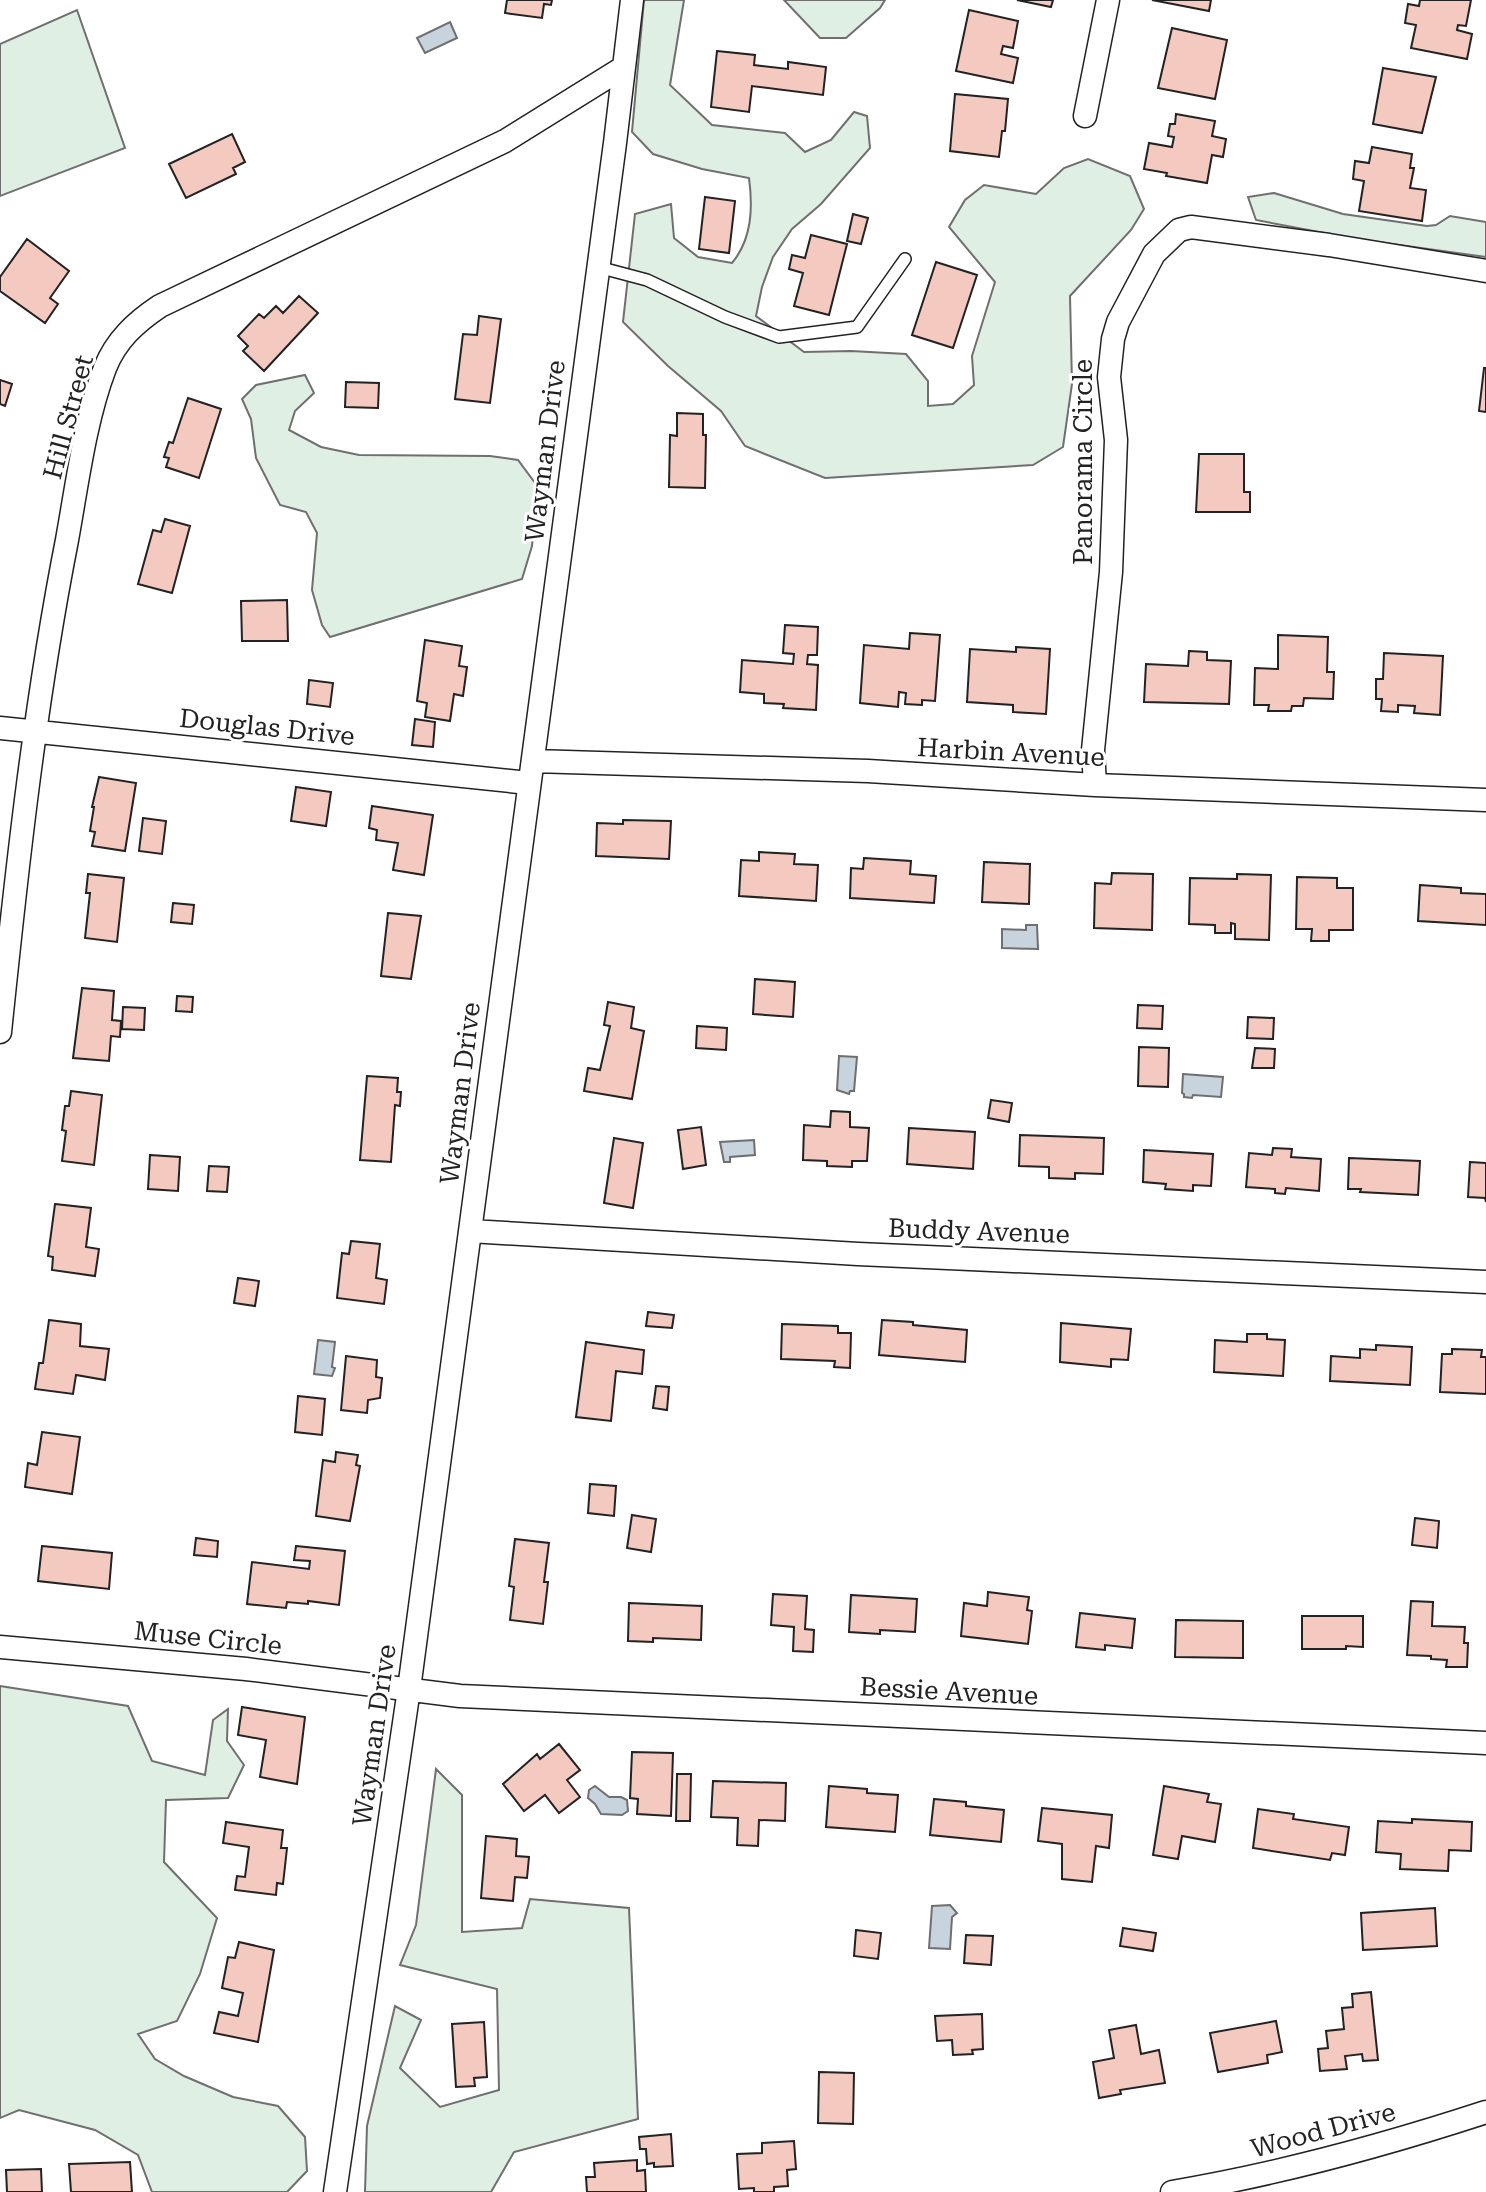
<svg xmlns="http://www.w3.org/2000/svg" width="1486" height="2192" viewBox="0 0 1486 2192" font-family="'Roboto Serif',serif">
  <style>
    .green { fill: #e0efe3; stroke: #6f6f6f; stroke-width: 2 }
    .water { fill: #c7d3dd; stroke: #6f6f6f; stroke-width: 2 }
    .building { fill: #f3c9c0; stroke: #222; stroke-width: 2 }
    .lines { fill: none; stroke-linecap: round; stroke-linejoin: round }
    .lane-casing { stroke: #222; stroke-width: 14 }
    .street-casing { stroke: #222; stroke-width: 25 }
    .lane { stroke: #fff; stroke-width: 11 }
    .street { stroke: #fff; stroke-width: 22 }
    .labels { text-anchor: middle; stroke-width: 6; stroke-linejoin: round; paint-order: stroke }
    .street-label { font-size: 26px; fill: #222; stroke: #fff }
  </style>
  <rect width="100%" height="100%" fill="#fff"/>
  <path class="green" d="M644,0H684L670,85L712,125L785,133L805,152L831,140L854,112L867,116L870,148L821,204L792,229L773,257L762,287L756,316L804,352L851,351L906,354L928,381V406L953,404L974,385L972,356L995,282L949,227L965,200L984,185L1036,194L1064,168L1088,159L1130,176L1144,209L1131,230L1070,296L1072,384L1063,447L1033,465L825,478L745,446L721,411L668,366L623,322L635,214L671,204L674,238L698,257L732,263C752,239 753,208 749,178L702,169L653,154L632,132Z
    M784,0H885L880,8L846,38H820Z
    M77,10L125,148L0,196V44Z
    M1274,193L1343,214L1427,226L1436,225L1450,216L1486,222V257L1356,239L1256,220L1248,197Z
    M305,375L314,393L295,411L289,430L321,447L359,455L490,456L518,460L538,487L532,546L522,579L330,637L322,625L312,590L317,533L306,512L280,505L256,458L251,419L242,399L256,385Z
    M0,1686L128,1706L152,1761L205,1775L213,1720L228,1709L227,1741L244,1765L228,1798L166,1800L164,1862L217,1918L200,1974L177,2021L138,2034L155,2059L184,2076L233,2097L278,2106L305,2137L307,2171L287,2192H152L138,2155L95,2130L19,2110L0,2118Z
    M436,1769L462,1795V1932L522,1928L530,1899L629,1908L638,2119L514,2152L491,2192H365L367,2126L395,2006L421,2020L400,2068L440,2107L499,2090L497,1989L400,1965L416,1925Z"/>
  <path class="water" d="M450,22L457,38L425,53L417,38Z
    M1026,925H1037L1038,949L1002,948V929L1026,930Z
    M839,1056L857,1057L854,1091H850L849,1094L837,1090Z
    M1183,1074L1223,1077L1221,1097L1193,1095L1192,1098L1184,1097V1094L1182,1093Z
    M754,1140L755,1155L730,1157V1162H724L720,1142Z
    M318,1340L335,1342L332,1367L335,1368L332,1376L314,1374Z
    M595,1786L609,1797H621L627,1800L628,1811L622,1815L601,1814L595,1804L588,1798L589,1790Z
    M950,1905L957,1913L952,1917L950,1949L929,1948L932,1906Z"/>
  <path class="building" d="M507,0H552L551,5L544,4L542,18L505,13Z
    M1017,0H1053L1051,7Z
    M1152,0H1211L1209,11Z
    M1420,0H1471L1466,26L1458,25L1457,30L1472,34L1467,59L1411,48L1416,25L1405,23L1408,4L1419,6Z
    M969,10L1018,21L1013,48L1003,46L1001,54L1018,58L1013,83L956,71Z
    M1172,28L1227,40L1215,99L1158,88Z
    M717,51L755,55L754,65L788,69V62L826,67L823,95L752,86L749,112L711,107Z
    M1383,68L1436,77L1422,133L1373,124Z
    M955,94L1008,99L1005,131H1002L999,157L950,151Z
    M1176,114L1215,121L1212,136L1226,139L1223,157L1212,155L1207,183L1166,176L1167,173L1144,169L1149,143L1172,147L1174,137L1168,136L1170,124H1175Z
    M232,134L245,162L233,168L236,174L186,198L169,164Z
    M1372,147L1412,154L1410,168H1414L1410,188L1426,190L1422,221L1359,211L1364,181L1353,179L1355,161L1369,163Z
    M705,197L735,201L729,253L699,249Z
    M853,214L868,218L861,244L847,241Z
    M811,235L847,244L829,315L794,306L803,273L789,269L792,255L805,258Z
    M27,239L69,271L50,298L58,304L45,323L0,291V277Z
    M936,262L977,275L953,348L912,335Z
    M299,296L318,313L264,371L243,351L248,346L238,336L259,314L264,318L276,306L283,313Z
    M479,316L501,319L490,403L455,399L463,334L477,335Z
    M1484,368H1486V412L1479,411Z
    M0,380L12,384L5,406L0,404Z
    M346,382L379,383L378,408L345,407Z
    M188,398L221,409L199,478L166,467L169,458L164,457L169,442L173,443Z
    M677,413L703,414V435H706L705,488L669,487L670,435L677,436Z
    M1199,454H1244V492H1250V512H1196Z
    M165,519L190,526L172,593L138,584L153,530L161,532Z
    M287,600L288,641H242L241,601Z
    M785,625L818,627L817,655H808L807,664L818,665L816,710L783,708L784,704L764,703V694L740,692L742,660L793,664L794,654L783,653Z
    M910,633L940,635L935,701L922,700V705L905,704L906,693L899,692L898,707L860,703L864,645L909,649Z
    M1278,635L1328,637L1327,672H1334L1333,699L1304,698L1303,706H1292L1291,711H1268L1269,705H1254L1255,668L1278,669Z
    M425,640L462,646L459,666L467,667L463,696L454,694L450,721L425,717L427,703L417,701Z
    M1016,647L1050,649L1046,714L1013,712V705L967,702L970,649L1016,652Z
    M1189,651L1207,652V660L1231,661L1229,704L1144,702L1146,664L1188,666Z
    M1384,653L1443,656L1440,715L1414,713L1415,706L1398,705V712L1381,711L1382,699H1376V679H1383Z
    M309,680L333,683L330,707L307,704Z
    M415,719L435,722L433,747L412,745Z
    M99,777L136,783L125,851L92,846L95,832L90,831L94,807H92Z
    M296,787L331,792L326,826L291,821Z
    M372,806L433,815L424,875L393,870L398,843L376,840L377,830L369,828Z
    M143,818L166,821L162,854L139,851Z
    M623,820L671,821L669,859L596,856L597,823L623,824Z
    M759,852L795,854L794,864L818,865L816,901L739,896L741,860L759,861Z
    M864,858L911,861L910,874L936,876L934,903L850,898L851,868L863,869Z
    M984,862L1030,864L1029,904L982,902Z
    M1112,873L1153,874L1152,930L1094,928L1095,883L1111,884Z
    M88,874L124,878L117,942L85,938L90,893H86Z
    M1237,874L1271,875L1269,940L1235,939V924L1231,923V933H1215V925L1189,924L1190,878L1237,879Z
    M1297,877L1337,878V888H1353V930H1329V941H1311L1312,929H1296Z
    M1420,885L1461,888V893L1486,894V925L1418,921Z
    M173,903L194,905L192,924L171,922Z
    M388,913L421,916L411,979L381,976Z
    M755,979L795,982L793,1017L753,1014Z
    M82,988L114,991L112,1020L121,1021L120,1037L111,1036L109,1061L73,1058Z
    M177,996L193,997L192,1012L176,1011Z
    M608,1002L634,1007L631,1028L644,1031L632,1099L584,1091L588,1068L600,1070L610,1026L604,1025Z
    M1138,1005L1163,1006L1162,1029L1137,1028Z
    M123,1007L145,1008L144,1030L122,1029Z
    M1248,1017L1274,1018L1273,1039L1247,1038Z
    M697,1026L727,1028L726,1050L696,1048Z
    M1139,1047L1169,1048L1168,1087L1138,1086Z
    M1255,1048L1275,1049L1274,1068H1252Z
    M367,1076L398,1078L397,1092H401L400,1106L395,1105L391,1162L360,1160Z
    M71,1091L102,1095L94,1165L62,1161L66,1131L62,1130L65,1106H69Z
    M991,1100L1012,1103L1009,1122L988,1118Z
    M831,1111L850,1112V1127L869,1128L867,1161H852V1167L827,1166V1161L803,1160L804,1125L830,1127Z
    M701,1127L706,1165L683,1169L678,1130Z
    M909,1128L975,1132L973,1169L907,1164Z
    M1020,1135L1104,1138L1103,1174L1075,1173V1179L1049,1178V1167L1019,1166Z
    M614,1138L643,1143L633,1208L604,1203Z
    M1273,1148L1292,1149L1291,1157L1321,1159L1319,1191L1286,1188L1285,1194L1275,1193V1189L1246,1187L1249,1153L1272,1155Z
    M1144,1150L1213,1154L1211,1186L1193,1185V1191L1165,1189L1166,1184L1143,1182Z
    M150,1155L180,1157L178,1191L148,1189Z
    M1349,1158L1420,1161L1418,1195L1360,1192L1361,1189H1348Z
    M1470,1162L1486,1163V1202L1485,1198L1468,1197Z
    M209,1166L229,1167L227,1192L207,1191Z
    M55,1204L91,1208L86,1247L99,1249L95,1276L52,1270L53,1257L48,1256Z
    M351,1241L380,1244L376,1278L387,1280L384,1304L337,1298L342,1253L349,1254Z
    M238,1278L259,1281L255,1306L234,1303Z
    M648,1312L674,1315L672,1328L646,1326Z
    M49,1320L81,1324L80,1346L109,1349L105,1380L76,1375L73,1394L35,1389L39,1363H43Z
    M882,1320L913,1322V1325L967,1330L965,1362L879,1355Z
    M1061,1323L1131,1329L1128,1360L1111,1359V1367L1060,1362Z
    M782,1324L838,1326V1333H851L850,1368L834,1367L835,1361L781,1359Z
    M1247,1334H1267V1339L1285,1340L1283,1376L1214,1372L1215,1340L1247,1342Z
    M586,1342L644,1350L642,1374L616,1371L611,1421L576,1417Z
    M1376,1345L1412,1347L1410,1385L1330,1381L1331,1356L1360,1358V1349L1376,1350Z
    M1452,1349L1482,1350L1481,1357H1486V1394L1440,1392L1442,1354H1452Z
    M346,1356L377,1360L376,1377L382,1378L380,1398L368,1400L367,1413L341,1410Z
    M656,1386L669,1387L667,1410L653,1408Z
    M298,1396L325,1399L322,1435L295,1432Z
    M42,1432L80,1437L72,1494L25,1487L28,1463L37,1465Z
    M336,1452L358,1455L356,1465L360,1466L350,1521L316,1516L323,1460L335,1462Z
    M590,1484L616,1486L614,1516L588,1513Z
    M632,1515L656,1519L651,1552L627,1548Z
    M1415,1518L1439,1521L1437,1548L1412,1545Z
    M196,1538L218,1541L217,1557L194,1555Z
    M515,1539L549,1543L544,1582H548L543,1624L510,1620L514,1587L509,1586Z
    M42,1546L112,1553L109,1589L38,1581Z
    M296,1546L345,1551L339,1605L308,1601V1604L287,1602L286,1608L247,1604L252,1562L309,1569L310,1561L294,1560Z
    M988,1592L1029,1597L1027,1610L1032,1611L1028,1644L961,1636L964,1603L987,1606Z
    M773,1594L807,1596L805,1629L814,1630L813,1652L793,1651L794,1627L771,1625Z
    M851,1595L917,1599L915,1632L880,1630V1634L849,1632Z
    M1411,1601L1433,1602L1432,1626L1465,1627L1464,1643H1468L1467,1667H1446L1447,1660L1431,1659V1656L1407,1655Z
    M629,1603L702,1606L701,1640L653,1638V1642L628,1641Z
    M1080,1613L1135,1619L1132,1648L1105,1645V1650L1076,1647Z
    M1302,1616H1363V1647L1346,1646V1649H1302Z
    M1176,1620L1243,1621V1658L1175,1657Z
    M242,1707L305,1717L297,1784L260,1777L266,1740L238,1735Z
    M559,1744L580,1770L567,1780L580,1797L559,1813L545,1795L524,1811L503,1784L537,1754L540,1759Z
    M632,1752L673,1753L671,1816L637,1814L638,1799L630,1798Z
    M677,1774H691L690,1821H676Z
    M713,1781L786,1783L785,1821L759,1820L758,1846L737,1845L738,1818L711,1817Z
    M829,1786L867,1789V1793L898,1795L895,1832L826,1827Z
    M1164,1786L1209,1794L1207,1802L1221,1804L1215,1842L1182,1836L1178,1859L1153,1855Z
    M934,1799L966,1802V1806L1004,1810L1001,1842L930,1835Z
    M1042,1808L1112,1815L1109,1848L1096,1846L1092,1882L1062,1879V1844L1038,1841Z
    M1258,1809L1294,1814L1293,1819L1349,1827L1345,1855L1332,1853L1330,1860L1253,1848Z
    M1412,1819L1472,1822L1471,1851L1449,1850L1448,1871L1400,1869L1401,1854L1376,1852L1378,1821L1412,1823Z
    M226,1822L283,1830L281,1848H287L283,1884L277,1883L276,1895L235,1890L237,1876L245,1877L249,1847L223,1843Z
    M486,1836L517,1839L516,1856L529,1857L527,1878L515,1877L513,1901L481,1898Z
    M1435,1908L1437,1946L1363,1950L1361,1913Z
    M1123,1928L1156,1933L1153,1951L1120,1946Z
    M856,1930L881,1933L878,1959L854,1956Z
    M966,1935L993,1936L991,1965L964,1963Z
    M239,1942L274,1950L258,2042L214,2033L219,2012L238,2016L243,1993L222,1988L228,1957L235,1958Z
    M1371,1992L1378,2060L1363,2061L1362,2054L1345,2056L1347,2069L1320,2071L1318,2049L1328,2048L1326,2031L1344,2029L1342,2008L1353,2007L1352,1994Z
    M982,2014L983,2049L972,2050L973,2054L953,2055L952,2040L937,2041L935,2016Z
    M1276,2021L1282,2052L1267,2055L1268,2063L1218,2072L1210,2033Z
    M484,2022L487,2077L474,2078L475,2086L456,2087L452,2024Z
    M1136,2025L1141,2054L1159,2050L1165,2083L1120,2090L1121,2094L1099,2098L1093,2062L1114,2058L1109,2030Z
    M819,2072L854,2073L853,2124L818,2123Z
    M671,2134L673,2166L654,2167V2163L647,2164L646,2149H640L639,2137Z
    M794,2141L796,2169L787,2170L788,2186L774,2187V2192H754V2188L739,2189L737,2154L762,2153V2143Z
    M637,2160V2171L645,2170L646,2192H587L586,2177H595L594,2163Z
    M130,2162L132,2192H71L69,2164Z
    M41,2169L42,2192H7L6,2170Z"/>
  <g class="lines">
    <g class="lane-casing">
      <path id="lane" d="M598,267L647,280L725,317L779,337L857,327L905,259"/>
    </g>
    <g class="street-casing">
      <path id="street" d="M1085,116L1108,0
        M0,728L529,783
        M533,761L868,771L1095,785L1486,800
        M1095,785L1093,750L1111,572L1116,440L1109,377L1113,339L1118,322L1154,254L1179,230L1191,227L1329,245L1486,271
        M0,1032C17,867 35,703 67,540C77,485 85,420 105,368C116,340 136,322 160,306L505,141L624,67
        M470,1231L858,1254L1486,1282
        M0,1647L246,1669L460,1696L1486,1743
        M335,2192L409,1689L615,143L632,0
        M1172,2192C1279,2174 1382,2146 1486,2112"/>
    </g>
    <use href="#lane" class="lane"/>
    <use href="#street" class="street"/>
  </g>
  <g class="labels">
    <g class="street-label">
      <text transform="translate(68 417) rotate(-75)" y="9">Hill Street</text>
      <text transform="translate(545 451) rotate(-83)" y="9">Wayman Drive</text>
      <text transform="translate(1083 462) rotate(-90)" y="9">Panorama Circle</text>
      <text transform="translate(267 727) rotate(6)" y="9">Douglas Drive</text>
      <text transform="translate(1011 752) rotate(3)" y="9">Harbin Avenue</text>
      <text transform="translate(460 1093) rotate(-83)" y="9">Wayman Drive</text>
      <text transform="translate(979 1231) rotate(2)" y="9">Buddy Avenue</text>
      <text transform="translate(208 1638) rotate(6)" y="9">Muse Circle</text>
      <text transform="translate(949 1691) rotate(3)" y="9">Bessie Avenue</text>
      <text transform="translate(374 1735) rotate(-82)" y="9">Wayman Drive</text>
      <text transform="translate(1323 2130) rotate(-15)" y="9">Wood Drive</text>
    </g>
  </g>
</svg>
